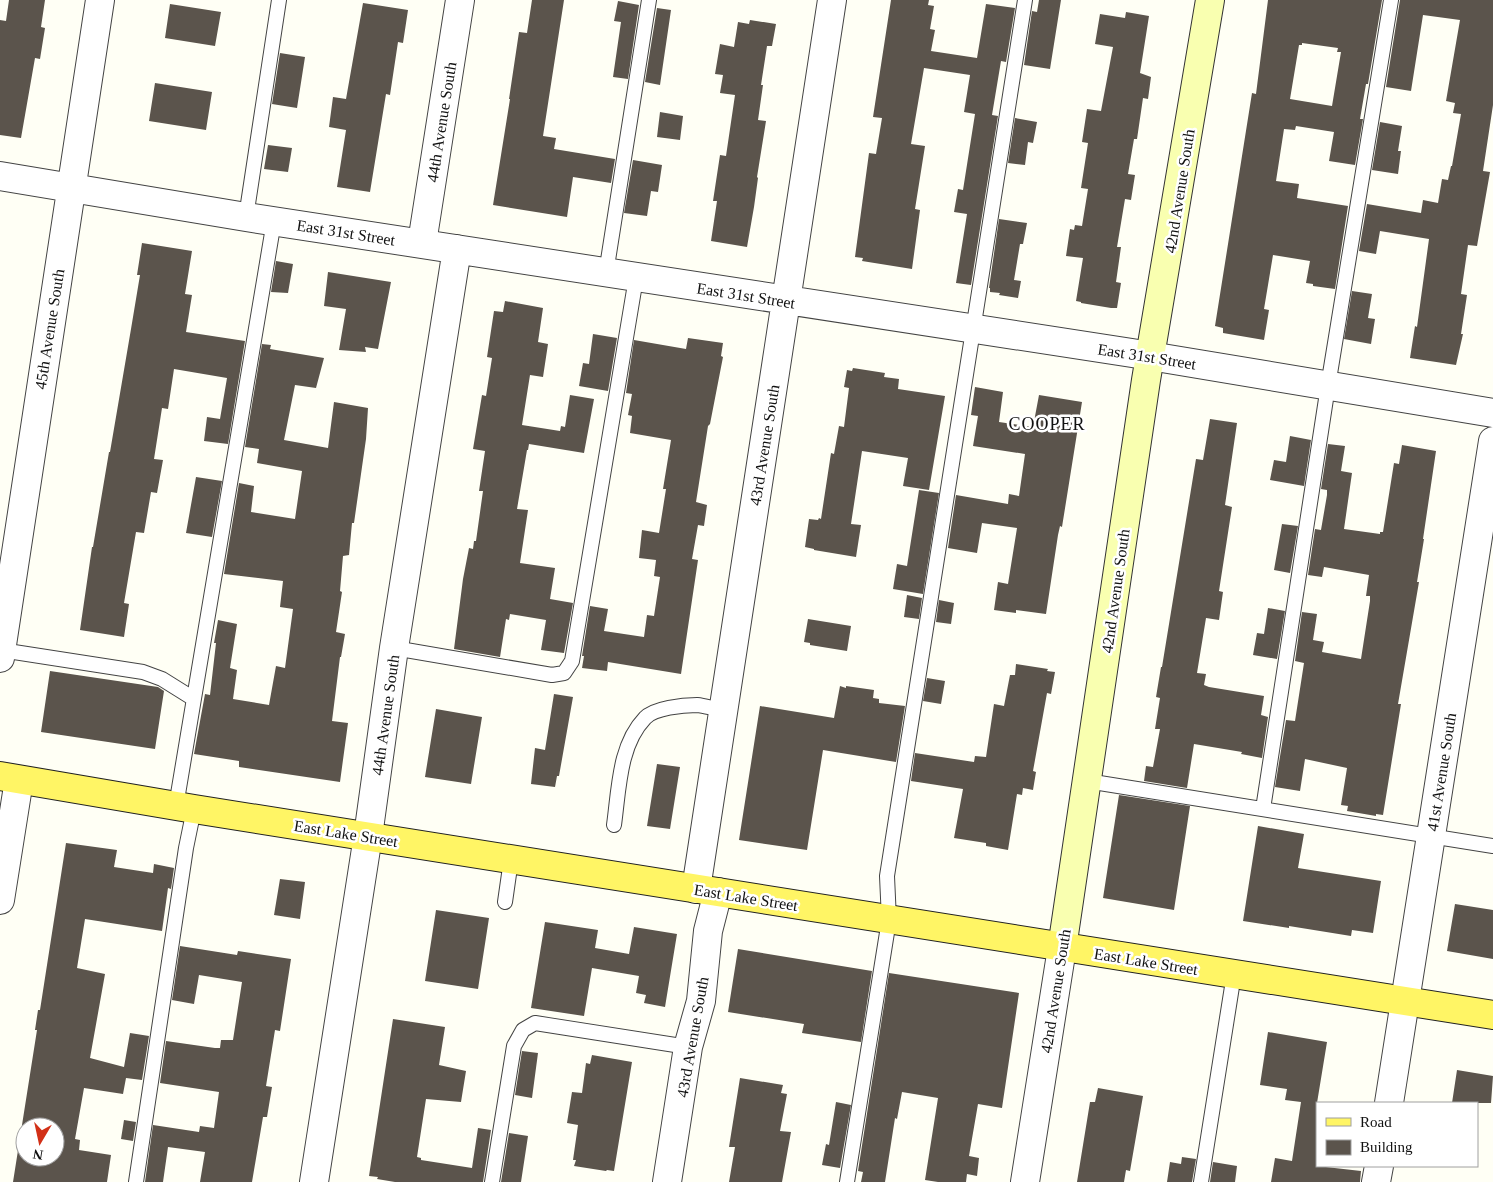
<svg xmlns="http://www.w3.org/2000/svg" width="1493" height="1182" viewBox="0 0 1493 1182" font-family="'Times New Roman',serif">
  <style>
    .building { fill: #5b544c; fill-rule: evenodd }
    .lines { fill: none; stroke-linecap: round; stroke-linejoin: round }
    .lane-casing { stroke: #444; stroke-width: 16 }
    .street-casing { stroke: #444; stroke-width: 30 }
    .secondary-casing { stroke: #333; stroke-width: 30 }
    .primary-casing { stroke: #222; stroke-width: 30 }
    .lane { stroke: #fff; stroke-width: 14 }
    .street { stroke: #fff; stroke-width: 28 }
    .secondary { stroke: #f9ffb0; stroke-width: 28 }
    .primary { stroke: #fff565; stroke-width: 28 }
    .labels { text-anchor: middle; stroke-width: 5; stroke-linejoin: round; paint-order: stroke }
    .street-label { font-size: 16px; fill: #111; stroke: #fff }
    .neighbourhood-label { font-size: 18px; letter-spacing: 1px; fill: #111; stroke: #fff }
  </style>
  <rect width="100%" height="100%" fill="#fffff5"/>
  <path class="building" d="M9,0H45L41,27L45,28L40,59L35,58L21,138L0,135V20L6,21Z
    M532,0H564L543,136L556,138L554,149L615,159L611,183L573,177L567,217L493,205L510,99H509L519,32L527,33Z
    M891,0H929L928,5L934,6L930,29L935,30L931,51L977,58L986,4L1015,8L1006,62L1001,61L992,115L998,116L971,285L956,283L967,214L954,212L958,189L963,190L975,114L964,112L970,75L924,68L911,144L925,146L915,209L920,210L912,269L862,261L863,258L855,257L869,153L876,154L882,118L873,117Z
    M1039,0H1061L1050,69L1024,65L1032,11L1037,12Z
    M1268,0H1382L1368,84H1366L1360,119H1363L1355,165L1329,161L1334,132L1296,126L1295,130L1284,129L1276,181L1299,184L1297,198L1348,206L1335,289L1313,286V284L1306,283L1310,261L1273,255L1264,309L1269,310L1264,340L1223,333V328L1215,326L1252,93L1256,94ZM1302,43L1338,48L1337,52H1341L1332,106L1290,99L1299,45H1302Z
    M1400,0H1493V105L1483,171L1490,172L1477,246L1468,245L1461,294L1467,295L1461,334H1463L1456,365L1410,358L1415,326L1417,327L1429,239L1380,231L1376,254L1359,251L1367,204L1421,213L1423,200L1438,203L1442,179L1448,180L1451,166H1452L1461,114L1453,113L1455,103L1446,101L1460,20L1423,15L1411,91L1386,87Z
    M618,1L639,5L628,79L613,77L621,22L614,21Z
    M363,3L408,10L403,43L398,42L390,95L386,94L370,192L337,187L346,130L329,127L333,97L346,99Z
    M170,4L221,12L215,46L165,38Z
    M657,8L671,10L660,85L645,82Z
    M1126,12L1149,16L1140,73L1151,77L1148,99L1143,98L1137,139H1134L1128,174L1135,175L1131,200L1125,199L1117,247H1121L1116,282L1121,283L1117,308H1111L1081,303V302L1076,301L1083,258L1066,256L1070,229L1074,230L1075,225L1082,226L1088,189L1081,188L1088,143L1082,142L1087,109L1101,111L1113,47L1095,44L1100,14L1125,18Z
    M750,20L776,24L772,46H767L761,85H763L758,120L766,121L757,177L758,178L754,207L747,247L711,241L717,201H713L720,155L726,156L735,95L720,93L723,75L715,74L720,44L734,47L738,22L749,24Z
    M280,53L305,57L297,108L272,104Z
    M155,83L212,92L206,130L149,121Z
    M660,112L683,116L680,140L657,137Z
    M1015,118L1037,122L1033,143L1028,142L1025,165L1008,163Z
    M1380,122L1402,126L1398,151H1401L1398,174L1372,170Z
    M268,145L292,148L288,172L264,169Z
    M633,160L662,165L658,192L651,191L647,216L624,213Z
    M999,219L1027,223L1023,244H1020L1014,280L1021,281L1018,298L999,295L1000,293L990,292V288H989Z
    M142,243L192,251L185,294L192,295L186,332L245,341L228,444L204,441L207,417L220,419L227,378L174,369L168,409L162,408L154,459L163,460L157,493L151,492L144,533L136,532L124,603L129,604L124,637L80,630L92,547H93L109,452H110L131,329L140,275H137Z
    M276,261L293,264L288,293L271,292Z
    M328,272L391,282L378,349L365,347L366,352L339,350L346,309L324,306Z
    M1352,291L1372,294L1368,318L1375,319L1371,344L1344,339Z
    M505,301L543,308L538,342L548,344L543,377L530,375L522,425L560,431L561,426L565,427L570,395L594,399L584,453L529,444L528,450H527L517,509L528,510L520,563L555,568L550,599L573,603L564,653L541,650L546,620L510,614L509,620L506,619L500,657L454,649L463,579L469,548L473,549L474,541H476L483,491H479L485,451L473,449L482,395L486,396L492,358L487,357L494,311L503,312Z
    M593,334L617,338L608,391L579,386L583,363L589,364Z
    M688,338L723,343L721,356L723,357L710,424L708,426L696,502L707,505L704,526L698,525L692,559L698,560L681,674L608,662L607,671L582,668L584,656H582L590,606L608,609L604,631L644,637L647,615L654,616L660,577L654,576L656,560L639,558L642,530L659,533L666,489H663L671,440L630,433L632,416L628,415L632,394L626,393L634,340L686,349Z
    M262,344L271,345L270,349L324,358L316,388L295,385L284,440L328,448L334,402L368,408L366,439L354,523H352L349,555L343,556L340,591L342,592L336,632L345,634L341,657H340L332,721L348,723L340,782L239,767V761L194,754L205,694L210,695L216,643H214L218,620L237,624L230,668L237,670L233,699L269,705L276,666L285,668L293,609L280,607L283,581L224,574L239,483L254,486L251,512L295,519L302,471L257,463L259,449L245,447Z
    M853,368L885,373L884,377L899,379L898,389L945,396L929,490L903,486L908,458L862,451L851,524L861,525L856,557L814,550V549L805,547L809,519L818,520L819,518L821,519L831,453L834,454L839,426L844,427L849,388L844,387L847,370L852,371Z
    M975,387L1003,392L999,422L1033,427L1039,395L1082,402L1062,527L1060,526L1058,535L1046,614L1016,610V613L994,610L998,582L1008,584L1017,528L982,523L977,553L948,548L956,495L1008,504L1009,494L1019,496L1025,454L973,446L978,416L971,415Z
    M1210,419L1237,423L1225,505L1232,507L1219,591L1223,592L1219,620L1206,618L1197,673L1206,674L1204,685L1209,687L1264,696L1261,715L1268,717L1262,758L1241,754L1242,752L1194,744L1187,788L1144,781L1146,766L1153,767L1160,729H1155L1160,698L1156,697L1161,667H1162L1196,459L1203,460Z
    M1290,436L1311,440L1304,486L1270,480L1274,460L1286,462Z
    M1328,444L1345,446L1341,471L1352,473L1344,529L1380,534V532H1383L1394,463L1399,464L1402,445L1436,451L1423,539H1424L1417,582H1419L1398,704H1401L1383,815L1376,814V816L1347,811L1348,806L1341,805L1347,768L1305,759L1300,791L1275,787L1286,720L1295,721L1304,663L1295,661L1302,612L1317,614L1313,640L1324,642L1322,652L1361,659L1370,601V596H1366L1369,575L1324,567L1322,577L1308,575L1315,529L1321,530L1327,495V490L1321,489Z
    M196,477L222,481L212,537L186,533Z
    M919,490L939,493L923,594L893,589L897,564L907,566Z
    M1282,524L1298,526L1290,573L1274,570Z
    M907,595L922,598L919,619L904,617Z
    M939,600L954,603L951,624L936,622Z
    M1268,608L1285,611L1277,659L1253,655L1257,633L1264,634Z
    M808,619L851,626L847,651L810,645V643L804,642Z
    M1016,664L1048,669L1047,671L1055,672L1051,694L1047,693L1033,771L1036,772L1033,790L1023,788L1022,795L1017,794L1008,850L986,846V843L954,838L963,789L911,781L915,753L974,762L975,756L986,757L994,704L1004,706L1010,675H1015Z
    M50,671L158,687L164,691L155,749L41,732Z
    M927,678L945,681L941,704L923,701Z
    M840,686L846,688V686L874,690L873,698L879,699V703L905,706L896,762L823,750L807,850L739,840L760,706L834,718Z
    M554,694L573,697L559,776H557L555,787L531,784L535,748L545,750Z
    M436,709L482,717L471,784L425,777Z
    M657,764L680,767L670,829L647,826Z
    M1119,795L1190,806L1174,910L1103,898Z
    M1258,826L1304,834L1298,868L1381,881L1373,933L1352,930L1351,936L1289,926V928L1243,921Z
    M66,843L117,850L114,867L153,873L154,864L174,868L171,889L168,888L162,931L85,919L77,968L105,974L90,1058L124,1067L130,1033L149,1036L142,1080L126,1078L123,1094L84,1088L75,1139L80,1140L79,1150L111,1155L107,1182H13L37,1030H35L38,1010H40ZM25,1127H55V1157H25Z
    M280,879L305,882L300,919L274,915Z
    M1455,904L1493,910V959L1447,951Z
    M436,910L489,918L478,989L425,981Z
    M545,922L598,930L595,948L629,954L634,927L677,934L665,1007L644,1003L646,995L636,993L639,976L592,968L584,1016L531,1008Z
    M180,946L237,955L238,951L291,959L280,1031L275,1030L266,1086L272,1087L267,1117H263L252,1182H200L205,1152L168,1147L163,1182H145L153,1125L199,1132L200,1126L214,1128L219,1092L160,1083L166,1041L215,1048H220L221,1040H233L242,982L199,975L194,1004L172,1000Z
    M738,949L872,971L861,1042L802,1033L804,1024L728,1012Z
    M889,973L1019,993L1002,1108L978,1104L969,1156L979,1158L977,1176L967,1174L966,1182H938L925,1180L938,1098L902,1092L897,1119L895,1118L885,1182H861L863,1172L858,1171Z
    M393,1019L445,1027L439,1065L466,1071L461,1102L426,1099L417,1157L421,1158V1160L472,1168L478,1128L491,1130L483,1182H395L377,1179L378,1177L369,1176Z
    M1268,1032L1327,1042L1317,1103V1166L1361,1171L1360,1182H1271L1275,1158L1292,1161L1301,1102L1285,1100L1287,1089L1260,1085Z
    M522,1051L538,1053L532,1098L515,1095Z
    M592,1055L632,1062L614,1171L607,1170L606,1171L574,1166L576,1160H573L578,1125L567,1123L572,1092L582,1093L586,1063L590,1064Z
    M1457,1070L1493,1076L1491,1103H1452Z
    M740,1078L783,1085L781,1093L787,1094L780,1131L791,1132L782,1182H729L735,1147H729Z
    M1098,1088L1143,1096L1130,1171L1126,1170L1124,1182H1077L1090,1102H1095Z
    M836,1102L851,1105L840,1168L822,1165L826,1144L829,1145Z
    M124,1120L136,1122L133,1141L121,1139Z
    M509,1133L528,1136L521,1182H501Z
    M1182,1157L1196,1159L1192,1182H1167L1170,1162L1181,1164Z
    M1213,1162L1237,1166L1235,1182H1210Z"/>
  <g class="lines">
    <g class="lane-casing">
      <path id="lane" d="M246,217L279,0
        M606,273L649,0
        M394,648L552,675L564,673L572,661L636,278
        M1,650L143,672L162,679L194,699
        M1087,781L1493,846
        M176,806L274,221
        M1263,809L1328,386L1391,0
        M614,825C619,789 619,745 645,718C654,708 683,705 697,705C706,706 715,709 724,710
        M505,902L511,860
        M136,1182L186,848L194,809
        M492,1182L514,1046L523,1030L535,1023L688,1047
        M847,1182L889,920L887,876L1025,0
        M1201,1182L1234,974"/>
    </g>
    <g class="street-casing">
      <path id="street" d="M0,176L246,217L1132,353L1493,413
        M422,243L460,0
        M0,658L100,0
        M696,889L832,0
        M0,900L19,780
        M1389,1103L1493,441
        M314,1182L368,836L394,648L457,249
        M667,1182L688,1047L701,1001L708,931L718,892
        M1025,1182L1062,948
        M1376,1182L1379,1166"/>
    </g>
    <g class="secondary-casing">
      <path id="secondary" d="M1062,948L1146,380L1210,0"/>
    </g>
    <g class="primary-casing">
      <path id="primary" d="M0,776L194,809L1493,1015"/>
    </g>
    <use href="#lane" class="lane"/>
    <use href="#street" class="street"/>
    <use href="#secondary" class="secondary"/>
    <use href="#primary" class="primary"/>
  </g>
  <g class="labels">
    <g class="street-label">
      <text transform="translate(441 122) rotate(-81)" y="6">44th Avenue South</text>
      <text transform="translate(1179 191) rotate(-81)" y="6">42nd Avenue South</text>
      <text transform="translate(346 232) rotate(9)" y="6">East 31st Street</text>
      <text transform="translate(746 295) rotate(9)" y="6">East 31st Street</text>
      <text transform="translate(49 329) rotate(-81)" y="6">45th Avenue South</text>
      <text transform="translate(1147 356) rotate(9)" y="6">East 31st Street</text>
      <text transform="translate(764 445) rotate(-81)" y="6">43rd Avenue South</text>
      <text transform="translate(1115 591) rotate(-82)" y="6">42nd Avenue South</text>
      <text transform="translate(385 715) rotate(-82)" y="6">44th Avenue South</text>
      <text transform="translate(1441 772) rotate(-81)" y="6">41st Avenue South</text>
      <text transform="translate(346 833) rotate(9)" y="6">East Lake Street</text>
      <text transform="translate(746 897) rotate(9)" y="6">East Lake Street</text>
      <text transform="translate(1146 961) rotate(9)" y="6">East Lake Street</text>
      <text transform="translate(1055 991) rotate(-81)" y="6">42nd Avenue South</text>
      <text transform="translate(692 1037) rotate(-80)" y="6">43rd Avenue South</text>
    </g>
    <g class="neighbourhood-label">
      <text x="1047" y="430">COOPER</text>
    </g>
  </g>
  <rect x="1316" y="1102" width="162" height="65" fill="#ffffff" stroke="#a0a0a0"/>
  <rect x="1326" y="1118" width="25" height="8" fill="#fff565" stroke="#a0a0a0"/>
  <text x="1360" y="1127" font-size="15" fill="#111111">Road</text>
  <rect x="1326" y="1140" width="25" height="15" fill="#5b544c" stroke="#a0a0a0"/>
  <text x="1360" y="1152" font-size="15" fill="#111111">Building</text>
  <g transform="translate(40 1142) rotate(189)"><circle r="24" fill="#ffffff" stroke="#a0a0a0"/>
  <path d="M0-4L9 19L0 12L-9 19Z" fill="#d23017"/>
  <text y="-8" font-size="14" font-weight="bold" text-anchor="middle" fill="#111111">N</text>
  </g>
</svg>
